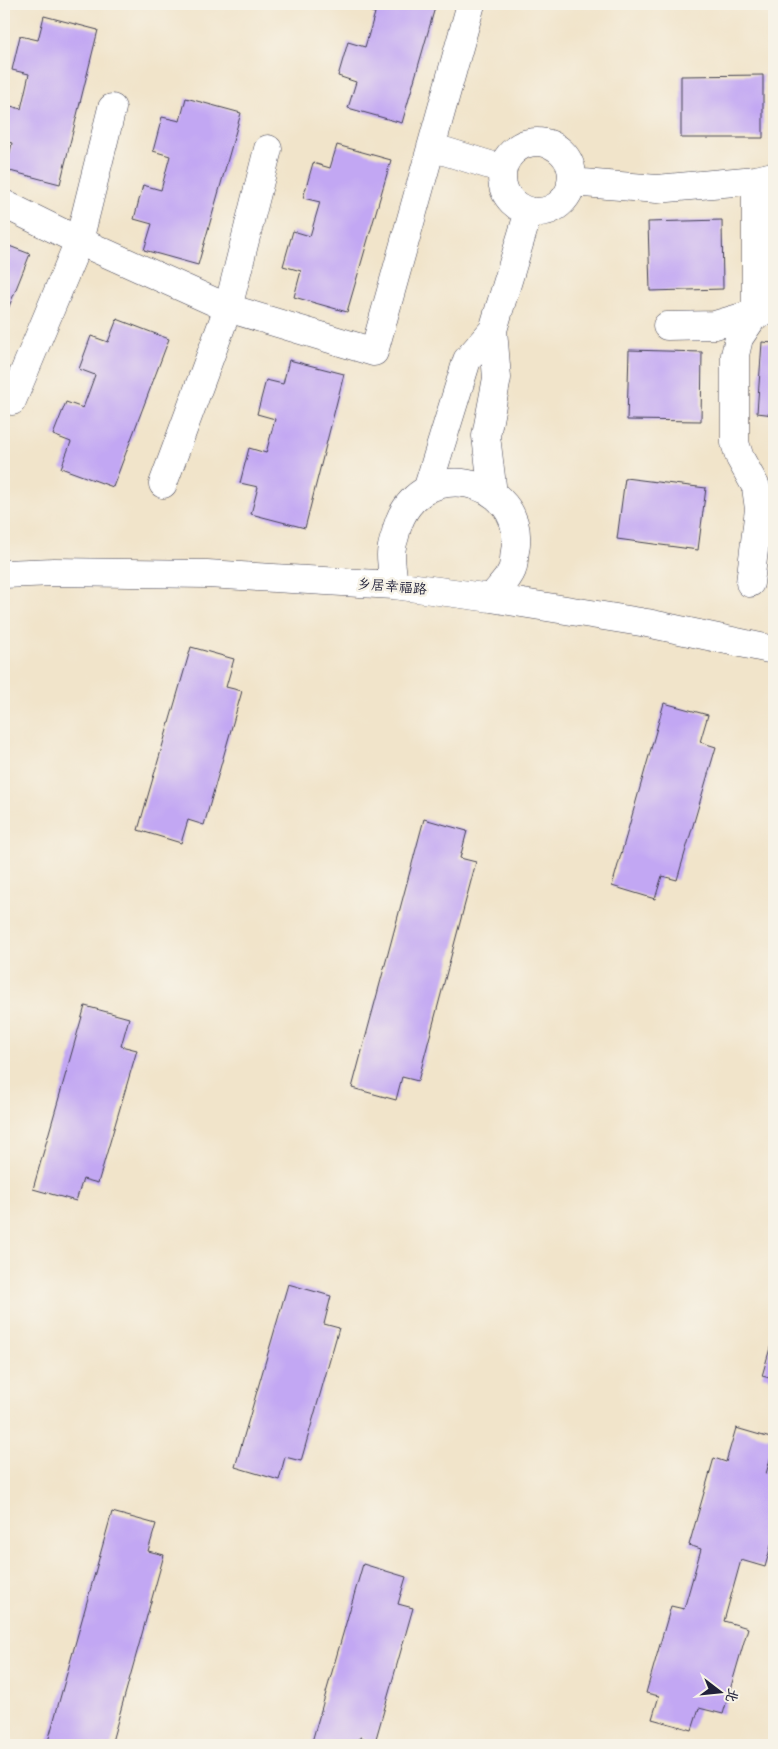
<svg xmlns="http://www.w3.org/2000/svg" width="778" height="1749" viewBox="0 0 778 1749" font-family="'Shantell Sans','LXGW WenKai TC',sans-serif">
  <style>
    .building { fill: #c2a7f3 }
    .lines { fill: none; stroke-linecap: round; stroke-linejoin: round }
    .minor-casing { stroke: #413f50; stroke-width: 29 }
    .minor { stroke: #fff; stroke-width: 28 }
    .labels { text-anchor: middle; stroke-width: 5; stroke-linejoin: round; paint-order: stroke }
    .street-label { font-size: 14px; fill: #22223b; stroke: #f7f3e8 }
  </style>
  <rect width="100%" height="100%" fill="#f7f3e8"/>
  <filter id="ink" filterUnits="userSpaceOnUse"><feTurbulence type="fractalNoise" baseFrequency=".02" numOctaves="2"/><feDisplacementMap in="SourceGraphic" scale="10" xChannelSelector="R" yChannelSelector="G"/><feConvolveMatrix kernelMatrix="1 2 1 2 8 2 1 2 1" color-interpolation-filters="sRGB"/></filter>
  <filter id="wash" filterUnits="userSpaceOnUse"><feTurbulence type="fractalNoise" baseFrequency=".0096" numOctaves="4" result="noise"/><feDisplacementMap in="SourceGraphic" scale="20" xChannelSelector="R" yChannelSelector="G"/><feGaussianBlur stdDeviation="1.12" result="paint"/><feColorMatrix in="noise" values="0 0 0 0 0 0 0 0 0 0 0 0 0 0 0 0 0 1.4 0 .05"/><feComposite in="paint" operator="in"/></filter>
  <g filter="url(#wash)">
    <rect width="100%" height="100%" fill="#f1e4ca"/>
    <g id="blocks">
      <path class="building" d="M359,4H436L402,123L348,108L356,82L338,76L348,42L365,47L375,13L358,8Z
        M44,16L98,30L60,184L6,170L12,143L4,141V104L21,109L29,74L12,70L20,36L38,40Z
        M763,75V138H681V76Z
        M186,98L241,113L198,265L144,250L152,224L134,219L143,185L161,190L170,156L153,151L162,117L180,121Z
        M337,145L391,160L347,312L294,297L301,271L283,266L293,231L310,236L320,202L303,198L313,163L330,168Z
        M722,220L723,289L650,291L648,222Z
        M4,244L30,254L4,319Z
        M117,319L169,339L113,487L61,468L71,442L53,435L66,402L83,408L95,375L79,369L91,336L108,342Z
        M762,342L774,343V415L757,413Z
        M629,350L702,352L701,421L627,420Z
        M289,360L344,374L305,528L251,514L258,487L240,483L249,448L266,453L275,419L257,414L266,380L283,384Z
        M625,478L706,488L698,550L617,539Z
        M191,647L234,659L226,687L242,691L204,825L188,820L181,843L138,830Z
        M664,703L708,715L700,742L716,747L677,880L662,876L655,899L612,886Z
        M424,819L467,831L460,858L476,862L418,1081L402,1077L396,1100L352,1088Z
        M85,1006L129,1018L121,1046L137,1050L98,1183L83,1179L76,1201L33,1189Z
        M288,1284L331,1296L324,1324L339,1328L301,1461L285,1457L279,1480L235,1467Z
        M774,1334V1379L762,1376Z
        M736,1428L774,1439V1445L766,1474L774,1476V1535L765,1567L741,1560L724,1621L748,1628L723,1714L699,1708L692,1730L652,1719L659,1696L646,1693L671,1606L684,1609L701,1549L689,1545L714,1458L726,1462Z
        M112,1512L156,1524L148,1551L164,1555L111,1745H47Z
        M363,1564L406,1577L398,1604L413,1608L375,1742L360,1737L358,1745H311Z"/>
    </g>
  </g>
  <g filter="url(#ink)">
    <use href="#blocks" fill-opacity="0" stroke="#413f50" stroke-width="1"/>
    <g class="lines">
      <g class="minor-casing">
        <path id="minor" d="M502 177a35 35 0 1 1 70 0a35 35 0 1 1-70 0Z
          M431,147L503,169
          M571,182L657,189L756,180L773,176
          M4,204L79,241L228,308L374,352L471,4
          M667,326L715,325L756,313H763
          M493,330L529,211
          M12,401L79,241L112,108
          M163,484L228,308L268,149
          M427,490L467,360L493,330L497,378L486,436L493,494
          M4,574L54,572L207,574L394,585L491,598L647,623L774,650
          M750,583L759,509L756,487L740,458L735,443V355L739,338L756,313V180
          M394,585C393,575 391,564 391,555C391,548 393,542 395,536C412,451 529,476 515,551C514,557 514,565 512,570C508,580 498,589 491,598"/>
      </g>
      <use href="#minor" class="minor"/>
    </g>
  </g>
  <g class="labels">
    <g class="street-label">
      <text transform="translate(392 586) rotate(5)" y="5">乡居幸福路</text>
    </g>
  </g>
  <rect width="778" height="1749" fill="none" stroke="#f7f3e8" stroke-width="20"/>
  <g transform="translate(720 1692) rotate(106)" stroke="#f7f3e8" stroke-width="4" paint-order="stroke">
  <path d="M0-4L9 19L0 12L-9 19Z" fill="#22223b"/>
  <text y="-8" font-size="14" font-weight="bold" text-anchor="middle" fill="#22223b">北</text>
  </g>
</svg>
